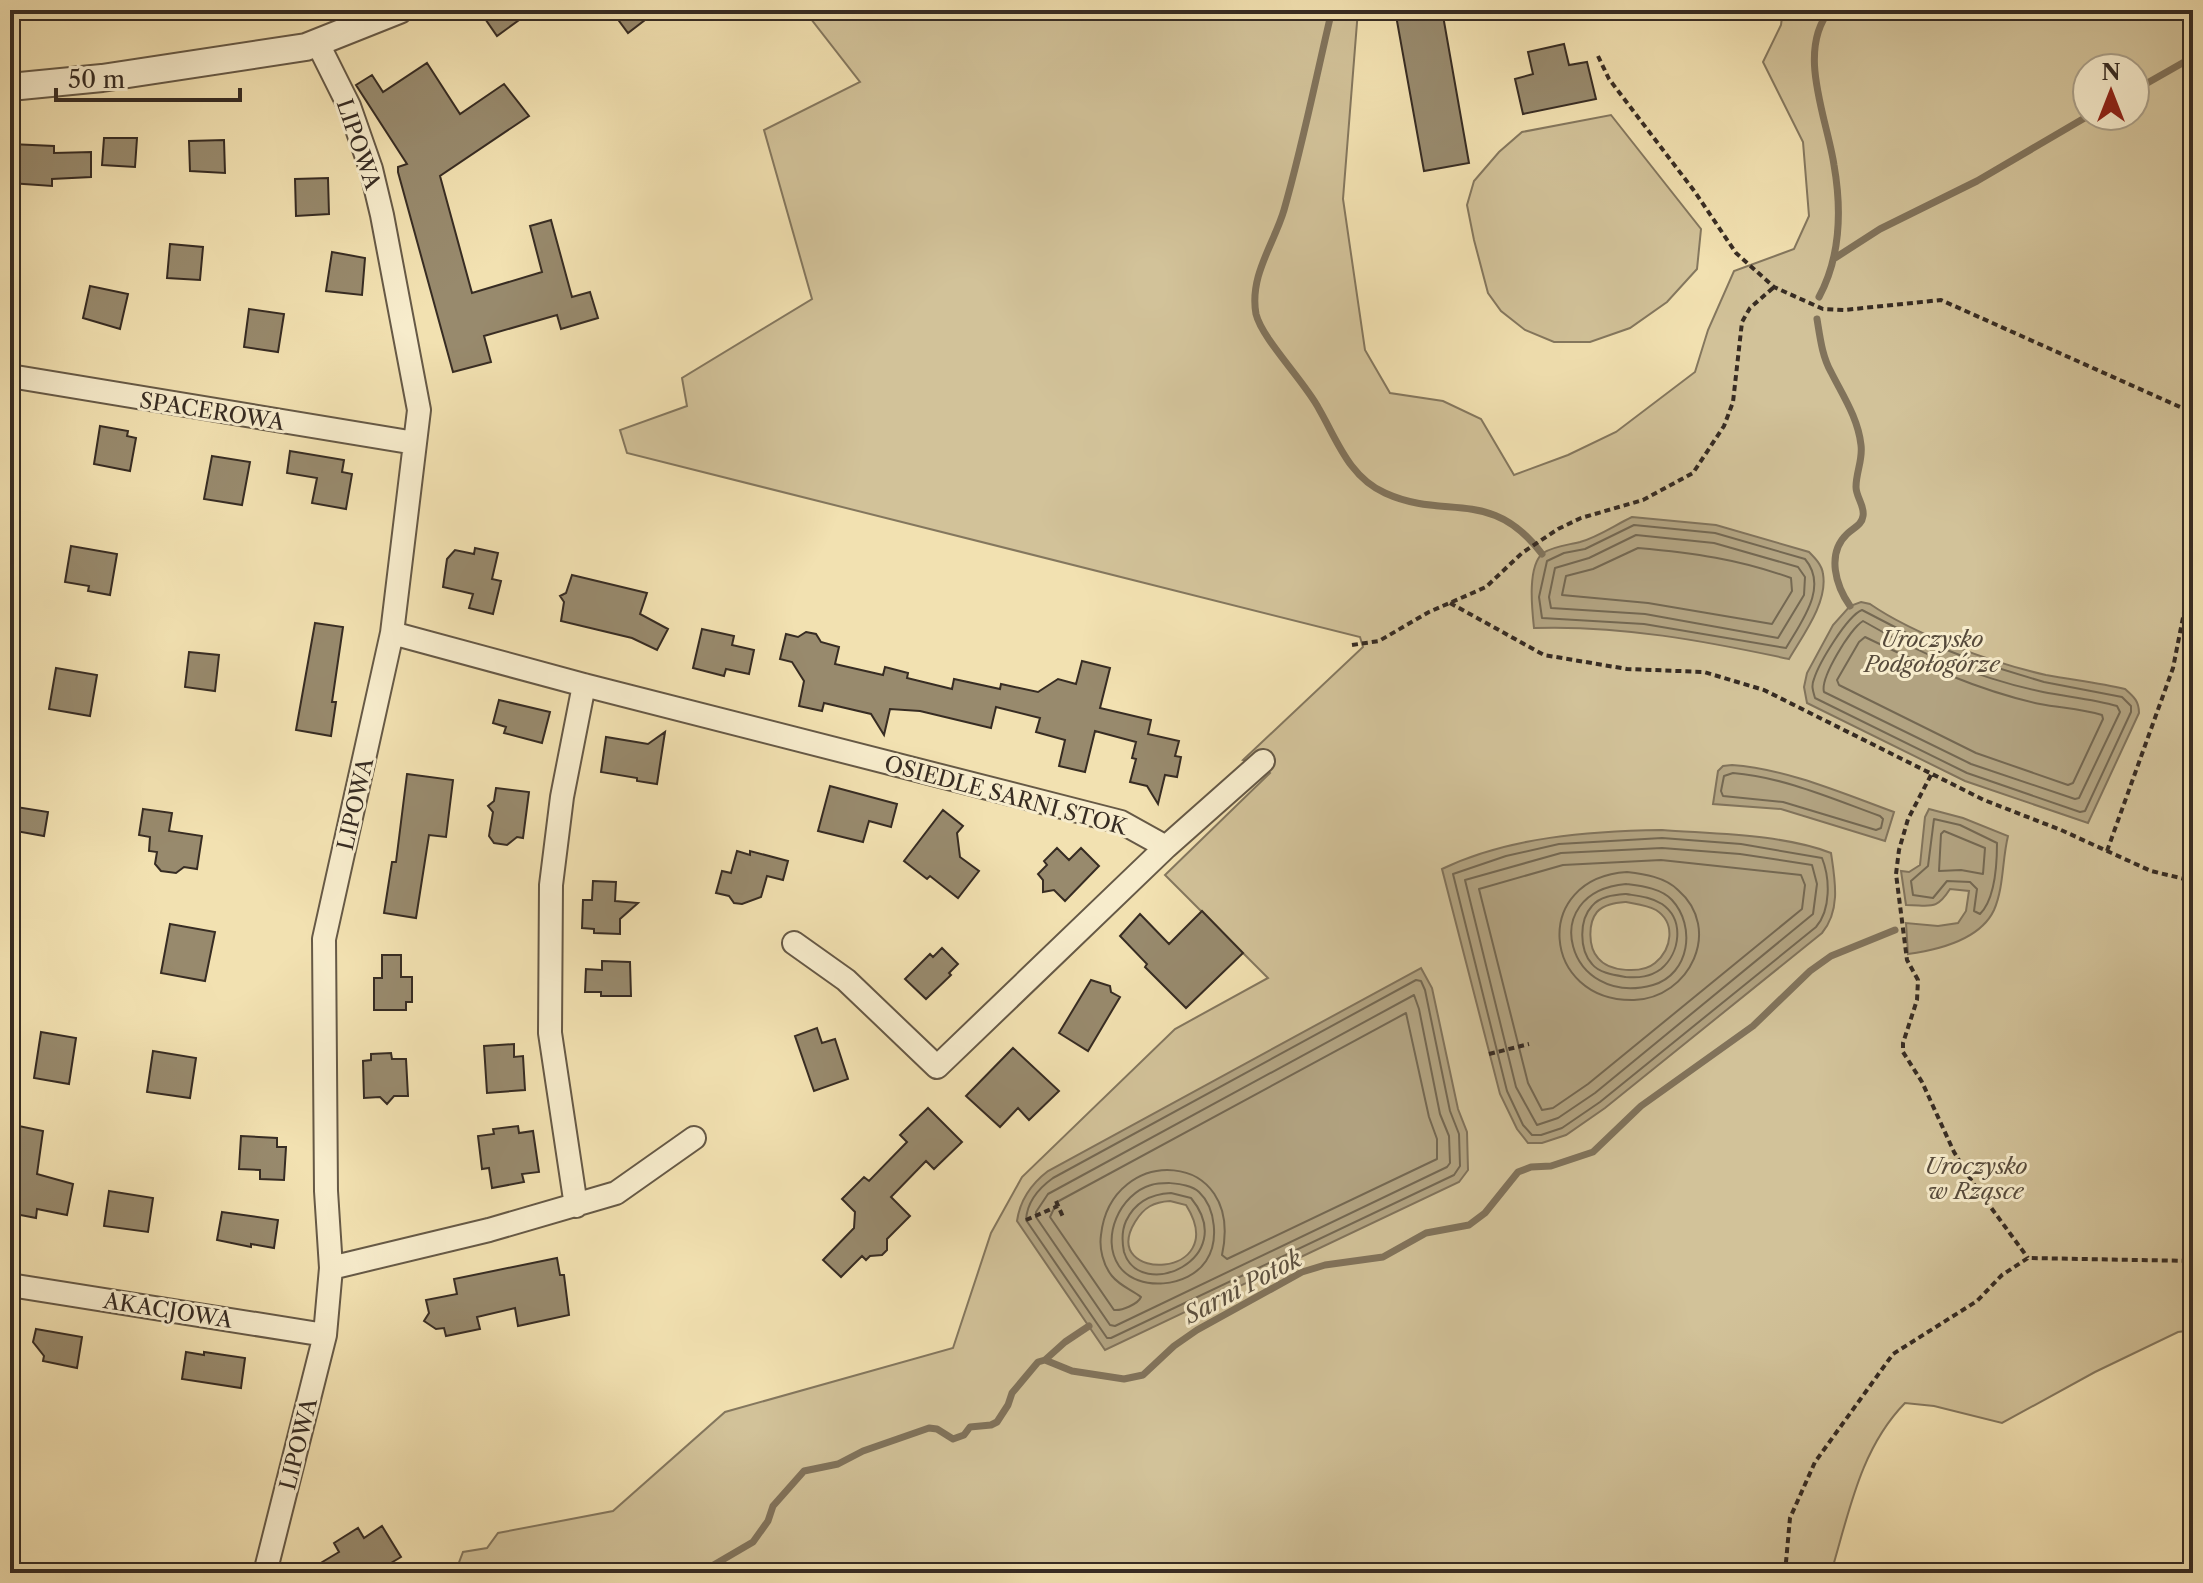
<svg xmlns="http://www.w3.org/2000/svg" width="2203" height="1583" viewBox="0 0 2203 1583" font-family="'Libre Caslon Text',serif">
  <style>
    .green { fill: #d2c299; stroke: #84775e; stroke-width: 2; fill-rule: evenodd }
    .water { fill: #b2a381; stroke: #81735b; stroke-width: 2; fill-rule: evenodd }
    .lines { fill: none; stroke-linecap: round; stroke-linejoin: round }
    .shore { stroke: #746852; stroke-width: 2 }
    .stream { stroke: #81735b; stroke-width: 7 }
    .building { fill: #988a6d; stroke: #372c23; stroke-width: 2 }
    .minor-casing { stroke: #665946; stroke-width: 26 }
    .tertiary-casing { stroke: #665946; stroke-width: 30 }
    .path { stroke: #372c23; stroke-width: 4; stroke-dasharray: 6 4; stroke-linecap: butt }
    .minor { stroke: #f7eccc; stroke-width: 22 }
    .tertiary { stroke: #f7eccc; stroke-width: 26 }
    .labels { text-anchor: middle; stroke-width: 6; stroke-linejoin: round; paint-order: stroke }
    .street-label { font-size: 22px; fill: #372c23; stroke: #f7eccc }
    .park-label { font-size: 22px; font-style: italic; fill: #564a3b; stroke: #f7eccc }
    .water-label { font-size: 24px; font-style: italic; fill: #5c503f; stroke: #f7eccc }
  </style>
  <rect width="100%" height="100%" fill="#f2e1b1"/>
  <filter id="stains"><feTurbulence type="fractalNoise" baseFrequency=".0025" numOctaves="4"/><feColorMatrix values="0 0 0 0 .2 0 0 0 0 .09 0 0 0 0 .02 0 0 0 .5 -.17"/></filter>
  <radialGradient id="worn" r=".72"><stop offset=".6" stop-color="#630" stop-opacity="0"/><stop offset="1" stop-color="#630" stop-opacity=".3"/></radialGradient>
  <path class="green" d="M804,10H1358L1343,199L1365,350L1390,393L1443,401L1481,419L1514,475L1568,455L1616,432L1695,372L1708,330L1734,271L1794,249L1809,216L1803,142L1763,62L1781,25L1783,10H2193V1330L2178,1332L2095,1372L2002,1423L1934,1406L1905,1403C1860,1449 1849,1513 1831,1573H455L463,1552L487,1548L498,1533L613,1511L725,1412L953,1348L991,1233L1022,1177L1175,1029L1268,978L1165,875L1270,773L1262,765L1243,760L1363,647L1360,637L627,453L620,430L687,406L682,378L812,299L764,130L860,82ZM2087,68H2135V116H2087Z
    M1611,115L1701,229L1697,269L1667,302L1630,328L1590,342H1554L1525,330L1501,311L1488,293L1474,240L1467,205L1474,181L1499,152L1522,132Z"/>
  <path class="water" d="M1632,517L1716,525L1809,552C1815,558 1822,565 1823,574C1828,602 1803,635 1789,659C1705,641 1620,625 1534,628C1532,609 1527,566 1543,553C1554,546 1568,545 1580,542C1598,537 1615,525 1632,517Z
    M1861,602L1870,604C1915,635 1993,663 2046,675C2073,680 2099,683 2125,689C2134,697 2139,701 2139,713L2088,823L1965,781L1807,703L1804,687L1807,673L1833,625L1850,606Z
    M1732,765C1787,769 1842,793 1894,812L1885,841L1781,809L1713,804L1718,771L1723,766Z
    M1929,809L1963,818L2008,836C2002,860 2004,887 1994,910C1980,940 1937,950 1908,954L1906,923L1938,926L1958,923L1966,911L1969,891L1950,889C1936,911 1931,905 1906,905L1901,871L1909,872L1920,865L1925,817Z
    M1662,830C1713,834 1783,834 1831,853C1835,880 1841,910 1822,933L1605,1108L1566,1135L1542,1143H1528L1517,1129L1500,1094L1442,869C1508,837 1590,831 1662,830ZM1626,902C1636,904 1647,905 1656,910C1676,923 1672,949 1655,963C1642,974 1609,972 1598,958C1588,947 1588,923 1597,912C1604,904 1616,903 1626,902Z
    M1421,968L1432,988L1458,1109L1467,1132L1468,1170L1459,1182L1105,1350L1017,1221C1020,1200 1031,1184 1048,1171ZM1170,1201L1186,1205C1233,1280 1098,1283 1135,1222C1144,1207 1154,1202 1170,1201Z"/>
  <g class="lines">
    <path class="shore" d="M1634,525L1715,533L1805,559C1829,587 1801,622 1786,648L1644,624L1542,618L1539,597L1547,561L1564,553L1585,549Z
      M1636,535L1714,543L1798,567L1805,577L1804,595L1778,638L1645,614L1551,608L1549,597L1555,568L1589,558Z
      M1638,548C1694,553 1738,559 1791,578L1792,591L1772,624L1648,603L1562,595L1566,576L1593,569Z
      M1862,610L1916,638L1975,661L2044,682L2122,697L2131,706V712L2085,811L2080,812L1967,773L1815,698C1813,691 1811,686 1814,679C1819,663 1847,616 1862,610Z
      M1863,621C1918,653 1981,679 2043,692C2068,697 2093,699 2117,706L2120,712L2079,798L2075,799L1971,764L1824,692C1820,678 1850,629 1863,621Z
      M1865,637C1921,664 1979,691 2040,704C2061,708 2082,709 2102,715L2103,719L2073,783L2068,785L1976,753L1839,685L1837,680L1859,642Z
      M1733,773C1783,777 1833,799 1880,816L1883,819L1881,828L1876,830L1783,802L1723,796L1721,791L1724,776Z
      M1934,819L1960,825L1997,843C1997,863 1995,899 1980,914L1974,911L1977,889L1970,882L1947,881L1933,898L1913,895L1911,881L1928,866Z
      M1944,831L1985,848L1983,874L1961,870L1939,871L1941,834Z
      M1662,838L1741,844L1822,858C1830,878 1831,910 1816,927L1600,1102L1562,1128L1541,1135H1532L1523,1125L1507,1091L1453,874L1506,856L1559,844Z
      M1662,848L1740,854L1812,865L1817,884L1813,914L1595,1093L1558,1118L1537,1125L1516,1087L1465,880L1561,853Z
      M1661,860L1801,875L1805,885L1802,909L1588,1084L1553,1108L1542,1110L1528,1083L1479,889L1563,865Z
      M1627,872C1644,874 1665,877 1678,890C1723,929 1690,998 1634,1000C1541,1002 1531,878 1627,872Z
      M1626,884C1641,886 1661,888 1672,900C1696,926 1690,974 1653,985C1567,1009 1535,892 1626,884Z
      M1626,894C1638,896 1651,897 1662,904C1685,920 1680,953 1661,969C1650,977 1639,978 1626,977C1614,975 1599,973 1592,964C1579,949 1579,920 1592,906C1600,896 1614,895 1626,894Z
      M1416,980L1421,981L1425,990L1450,1111L1459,1134L1460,1166L1454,1175L1111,1338H1107L1026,1220C1027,1202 1039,1188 1053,1178Z
      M1414,995L1419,1009L1440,1114L1449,1136L1450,1163L1447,1167L1115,1326L1110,1325L1036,1217V1212L1048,1194Z
      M1406,1013L1429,1117L1437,1139V1159L1227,1259L1222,1255C1245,1148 1111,1143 1101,1235C1099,1248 1103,1265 1112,1276C1120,1286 1132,1290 1141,1297C1138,1304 1122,1311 1114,1310L1050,1217L1057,1202Z
      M1169,1183C1179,1184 1192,1185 1199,1192C1216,1208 1219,1242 1206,1261C1189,1287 1138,1293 1119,1266C1100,1238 1120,1194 1151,1185C1157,1183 1164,1183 1169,1183Z
      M1171,1193L1191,1198C1241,1259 1140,1303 1124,1252C1122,1242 1122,1230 1126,1221C1135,1202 1150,1194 1171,1193Z"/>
    <path class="stream" d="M1332,10C1316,77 1303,144 1284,210C1274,244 1249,276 1256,314C1262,339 1305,382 1319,409C1337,440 1349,477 1385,493C1446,521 1491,486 1542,554
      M2135,90L2193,57
      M1835,258L1880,229L1977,181L2088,116
      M1819,297C1841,256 1842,211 1834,165C1827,118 1796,51 1830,10
      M1817,319C1820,337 1822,356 1831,372C1843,396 1858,418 1861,445C1863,460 1856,472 1856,487C1856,497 1865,506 1863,516C1862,525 1853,528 1847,534C1826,554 1836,586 1850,606
      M1045,1360L1065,1342L1089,1326
      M700,1573L753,1542L768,1521L773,1506L804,1471L838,1464L863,1451L929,1428L937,1429L953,1439L964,1435L970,1427L991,1425L997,1422L1008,1405L1012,1393L1038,1362L1045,1360L1072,1371L1124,1379L1143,1375L1174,1346L1197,1330L1302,1272L1325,1265L1383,1257L1426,1233L1469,1225L1485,1213L1518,1172L1531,1167L1551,1166L1593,1152L1641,1106L1753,1026L1810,971L1831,956L1895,930"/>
  </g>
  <path class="building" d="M479,10H533L497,36Z
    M611,10H658L628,33Z
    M1395,10H1442L1469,163L1424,171Z
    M1564,44L1569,65L1587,62L1596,99L1523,114L1515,79L1533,74L1528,52Z
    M427,63L460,114L504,84L529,116L440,176L472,293L542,272L530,226L551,220L572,297L590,292L598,318L561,329L557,315L484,336L491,362L453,372L398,172V167L407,164L356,85L372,75L383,92Z
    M104,138H137L135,167L102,165Z
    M224,140L225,173L190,171L189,141Z
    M10,144L54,146V153L91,152V177L52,179V186L10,183Z
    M328,178L329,214L296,216L295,179Z
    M170,244L203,247L200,280L167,278Z
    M332,252L365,258L362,295L326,291Z
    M90,286L128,294L120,329L83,318Z
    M249,309L284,314L278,352L244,347Z
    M100,426L128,431L127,436L136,438L130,471L94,464Z
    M290,451L344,460L342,472L352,474L346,509L312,503L317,478L287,473Z
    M212,456L250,462L242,505L204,499Z
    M71,546L117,554L110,595L88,591L89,586L65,582Z
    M475,548L498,553L492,579L501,581L493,614L469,608L473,594L443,587L447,559L455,550L474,554Z
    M572,575L647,593L640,614L668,629L657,650L632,638L561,621L564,602L560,596L566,593Z
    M315,623L343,627L332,702H336L331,736L296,730Z
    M702,629L734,636L732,645L754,650L749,674L726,669L724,676L693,668Z
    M806,632L816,634L821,642L839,647L835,664L883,675L885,667L908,673L907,678L952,689L954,679L1000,689L1001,684L1038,692L1058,679L1076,684L1082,661L1110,668L1100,708L1151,720L1148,734L1179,741L1175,756L1181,757L1177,777L1165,775L1158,804L1147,786L1130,782L1136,759L1132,758L1136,742L1095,731L1085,772L1059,766L1065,740L1036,732L1040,718L996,707L991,728L920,711L890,709L884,735L871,714L824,703L822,711L799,706L804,681L792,662L780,659L786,634L798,637Z
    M189,652L219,655L215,691L185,687Z
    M56,668L97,675L90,716L49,709Z
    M499,700L550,712L542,743L504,733L506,727L493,723Z
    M665,732L657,784L637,781V778L601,772L606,737L648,744Z
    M407,774L453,780L446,837L429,835L416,918L384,913L392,862H396Z
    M830,786L897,804L891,827L869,821L863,842L818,831Z
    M496,788L529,792L523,838L517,837L507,845L494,843L489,836L493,812L488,806L494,801Z
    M10,806L48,812L44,836L10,830Z
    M143,809L172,813L169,831L202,836L197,869L184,867L176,873L161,871L155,864L157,852L149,851L150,837L139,835Z
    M943,810L963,826L957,833L960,857L979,871L958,898L930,876L927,879L904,861Z
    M1057,848L1069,860L1081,848L1099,866L1065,901L1054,890L1043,892V880L1038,874L1047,865L1044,861Z
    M737,851L750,855V851L788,861L783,880L767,876L761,897L742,904L734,903L729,896L716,893L722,871L731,873Z
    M593,881L616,882L615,901L638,903L620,919V934L594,933V929L582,928L583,900H592Z
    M1202,911L1243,953L1186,1008L1145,967L1147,964L1120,936L1140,914L1169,944Z
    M170,924L215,932L205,981L161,973Z
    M942,948L958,964L949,973L951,975L926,999L905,979L930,954L933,957Z
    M382,955H401V977H412V1002H406V1010H374V978H382Z
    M602,961L630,962L631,996H601V992H585L586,969L602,970Z
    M1091,980L1110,986L1111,992L1120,997L1088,1051L1059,1033Z
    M817,1028L822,1043L835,1039L848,1079L814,1091L795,1036Z
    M41,1032L76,1038L69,1084L34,1078Z
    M514,1044V1057L523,1056L525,1090L487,1093L484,1046Z
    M1013,1048L1059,1091L1029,1120L1018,1108L1000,1127L966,1096Z
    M153,1051L196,1058L190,1098L147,1092Z
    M391,1053L392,1059H406L408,1096H394L387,1104L380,1097L364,1098L363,1061L371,1060V1054Z
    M928,1108L962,1142L934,1169L926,1161L891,1197L910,1216L887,1239V1250L882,1255L870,1256L866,1260L862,1256L841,1277L823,1260L854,1228L855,1212L842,1199L864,1177L869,1181L907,1142L900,1135Z
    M14,1125L43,1131L37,1174L73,1184L67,1215L37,1209L36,1218L10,1213V1147Z
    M518,1126L519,1133L533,1131L539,1172L522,1174L524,1182L492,1188L489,1168L482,1169L478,1136L494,1134L493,1129Z
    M241,1136L277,1138V1147H286L284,1180L260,1179V1170L239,1169Z
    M109,1191L153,1198L148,1232L104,1226Z
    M222,1212L278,1220L274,1248L251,1244V1247L217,1240Z
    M557,1258L560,1275H564L569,1315L518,1326L515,1308L477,1317L480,1329L446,1336L444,1328L436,1329L424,1321L429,1313L426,1300L457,1294L454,1279Z
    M36,1329L82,1337L77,1368L43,1361L44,1356L33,1342Z
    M186,1352L204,1355V1352L245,1358L241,1388L182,1379Z
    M382,1526L401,1557L374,1573H304L339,1552L334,1543L358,1528L364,1538Z"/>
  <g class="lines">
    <g class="minor-casing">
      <path id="minor" d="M10,376L415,443
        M392,633L584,685L1121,822L1166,847L937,1067L846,980L794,943
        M1166,847L1263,761
        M576,1206L550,1033L551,885L562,797L584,685
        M331,1268L489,1230L616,1193L694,1138
        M10,1285L325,1335
        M265,1573L325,1335L331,1268L326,1191L324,939L392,633L419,410L382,215L371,169L349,106L318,44"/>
    </g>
    <g class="tertiary-casing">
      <path id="tertiary" d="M10,87L102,78L306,47L399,10"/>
    </g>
    <path class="path" d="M1598,56L1609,79L1695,192L1736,253L1774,287L1823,309L1844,310L1941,300L2189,411L2193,409
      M2189,411L2193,424
      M1450,603L1544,655L1627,669L1704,672L1764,690L1984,800L2061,830L2151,871L2193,881
      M1352,645L1379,641L1429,612L1486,587L1522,553L1558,529L1581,518L1643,500L1693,473L1724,426L1733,402L1742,322L1750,308L1774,287
      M1931,775L1908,819L1899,850L1896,874L1907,960L1918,980L1917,1000L1903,1043V1052L1922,1082L1954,1152L1973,1183L2028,1258
      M2107,851L2173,668L2193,567
      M1489,1054L1529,1044
      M1056,1201L1063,1217
      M1026,1220L1058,1206
      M1785,1573L1790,1518L1815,1462L1893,1354L1977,1301L2002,1275L2028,1258L2193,1261"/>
    <use href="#minor" class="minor"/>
    <use href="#tertiary" class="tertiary"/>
  </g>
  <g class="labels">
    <g class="street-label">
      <text transform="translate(359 144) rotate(71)" y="8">LIPOWA</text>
      <text transform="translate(212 411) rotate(9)" y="8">SPACEROWA</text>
      <text transform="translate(1006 795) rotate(15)" y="8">OSIEDLE SARNI STOK</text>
      <text transform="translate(355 804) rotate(-77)" y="8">LIPOWA</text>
      <text transform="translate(168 1310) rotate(9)" y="8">AKACJOWA</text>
      <text transform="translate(298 1444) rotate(-76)" y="8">LIPOWA</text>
    </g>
    <g class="park-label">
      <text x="1932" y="647">Uroczysko<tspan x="1932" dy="25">Podgołogórze</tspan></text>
      <text x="1976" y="1174">Uroczysko<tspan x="1976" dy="25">w Rząsce</tspan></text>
    </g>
    <g class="water-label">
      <text transform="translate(1243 1287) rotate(-28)" y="8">Sarni Potok</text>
    </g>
  </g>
  <rect width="2203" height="1583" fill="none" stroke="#f2e1b1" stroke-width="40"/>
  <rect x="12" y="12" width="2179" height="1559" fill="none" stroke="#372c23" stroke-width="4"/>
  <rect x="20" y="20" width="2163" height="1543" fill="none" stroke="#372c23" stroke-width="2"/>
  <g transform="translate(2111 92)"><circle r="38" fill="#f7eccc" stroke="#aa9f88" stroke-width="2"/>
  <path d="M0-6L14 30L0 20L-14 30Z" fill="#8f2418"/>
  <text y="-12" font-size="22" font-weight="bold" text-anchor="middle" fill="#372c23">N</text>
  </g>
  <path d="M56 88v12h184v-12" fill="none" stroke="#372c23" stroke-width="4"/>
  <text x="68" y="88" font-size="24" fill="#372c23" stroke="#f7eccc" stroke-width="6" paint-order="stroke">50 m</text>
  <rect width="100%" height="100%" filter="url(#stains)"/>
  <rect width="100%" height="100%" fill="url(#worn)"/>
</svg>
